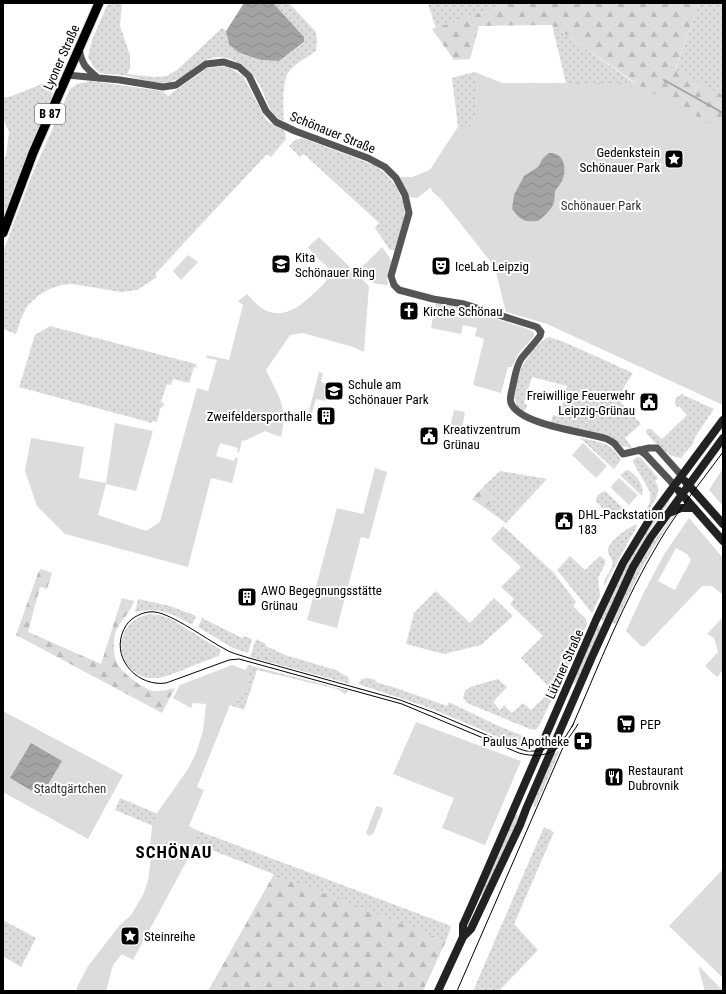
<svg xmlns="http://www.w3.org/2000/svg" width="726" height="994" viewBox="0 0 726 994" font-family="'Roboto Condensed',sans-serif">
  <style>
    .grass { fill: url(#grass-dots) }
    .forest { fill: url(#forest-firs) }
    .green { fill: #dcdcdc; fill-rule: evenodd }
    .water { fill: url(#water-waves) }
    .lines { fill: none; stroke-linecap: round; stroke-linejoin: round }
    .stream { stroke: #a3a3a3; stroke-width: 2 }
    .primary-casing { stroke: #dbdbdb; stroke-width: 11 }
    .tertiary { stroke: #555; stroke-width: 7 }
    .secondary { stroke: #222; stroke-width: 8 }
    .primary { stroke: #000; stroke-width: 9 }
    .tram { stroke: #000; stroke-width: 1 }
    .labels { text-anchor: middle; stroke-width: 4; stroke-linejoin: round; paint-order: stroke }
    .shield { fill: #fff; stroke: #4c4c4c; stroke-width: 1 }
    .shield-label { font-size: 12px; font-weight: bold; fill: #000 }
    .street-label { font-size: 13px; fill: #000; stroke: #fff }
    .poi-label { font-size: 13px; fill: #000; stroke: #fff; text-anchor: start }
    .park-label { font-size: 13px; fill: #333; stroke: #fff }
    .district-label { font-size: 17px; font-weight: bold; letter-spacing: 1px; fill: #000; stroke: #fff }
  </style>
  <defs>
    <pattern id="grass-dots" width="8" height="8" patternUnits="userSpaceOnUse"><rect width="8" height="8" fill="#dcdcdc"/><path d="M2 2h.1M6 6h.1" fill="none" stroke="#bbb" stroke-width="1.8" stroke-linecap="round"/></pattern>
    <pattern id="forest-firs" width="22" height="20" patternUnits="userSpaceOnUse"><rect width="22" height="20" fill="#dcdcdc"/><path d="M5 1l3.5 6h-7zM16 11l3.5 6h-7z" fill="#bbb"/></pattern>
    <pattern id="water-waves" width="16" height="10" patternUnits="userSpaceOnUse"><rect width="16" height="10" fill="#a3a3a3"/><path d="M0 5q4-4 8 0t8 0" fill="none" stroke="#8b8b8b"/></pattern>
  </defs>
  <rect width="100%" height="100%" fill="#fff"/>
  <path class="grass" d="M108,3H122L120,26L130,55V68L127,74L154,77L167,76L177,70L222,28L226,31L229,44L261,60L279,61L304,43L273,3H289L316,32L317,42L316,51C306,58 294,64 288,73C282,83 283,109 284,121C270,115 267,102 262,90C256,75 238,58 221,57C199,56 189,78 170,82C155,85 137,77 122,75C116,74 107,75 101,73C95,71 91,62 88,57L92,40Z
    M428,3H501L499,7L436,28Z
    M700,3H723V130L675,71L697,9Z
    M552,25L636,84L566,83Z
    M227,66L243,76L267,121L285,131L286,139L271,157L267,154L155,274L157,277L137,290L121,292L73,284L61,285L50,289L39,295L27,306L21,319L16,334L3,329V252L32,175L70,89L77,84L91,81L162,91L168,96L207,68Z
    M474,72L478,88L474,126L458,127L452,78Z
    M42,84L50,87L53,93L3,223V161L6,155L9,132L3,118V97H9Z
    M302,138L374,165C393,176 408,200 404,223C403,231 399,240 397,248L395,250H390L375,228L379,223L304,154L300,157L289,146L295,140Z
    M50,326L196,364L197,368L194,367L189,383L173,379L171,385L167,384L161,402L165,404L160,409L157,422L152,421V423L19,387L35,335Z
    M549,337L564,342L633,373L617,398L641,424L625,438L632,448L622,446L612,438L551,423L553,415L559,417L567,386L532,377L524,403L527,405L526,409L523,412C517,407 514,401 514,393C514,375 533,344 549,337Z
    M681,394L714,409L695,437L693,444L681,458C667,457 656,444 647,434L646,432L647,429H651L662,439L687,415L679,406L677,407L675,404V399Z
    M580,438C598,442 612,442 621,460L614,469Z
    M637,457H640L658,478L655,481C664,494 651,505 644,516L642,515C648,507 652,502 650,492L633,462V460Z
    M627,470C636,473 645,486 642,496L620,475Z
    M500,471L547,479L506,523L485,508L494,499L482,488Z
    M605,491L628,513L643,516L641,519L610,516L596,501C596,495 600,493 605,491Z
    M668,499L670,501L649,531L605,622L600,619L631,554Z
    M677,513C658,538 643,564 630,593C625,603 620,613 616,624L611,622L632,577L647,550L673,516Z
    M637,524V526L604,586C603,578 610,573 612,566C614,559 609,557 608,551C607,542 629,527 637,524Z
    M503,526L554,573L576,602L573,606L586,619L587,624L563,679L557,689L540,724L536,730L530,729L467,703L463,698L465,691L470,687L498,679L507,687L493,702L500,710L504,705L512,713L523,703L531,710L552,690L521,658L543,636L510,604L514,599L501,587L521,567L491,539Z
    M570,556L585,570L600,556L605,560V564L598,578L600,596L592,613L557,570Z
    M436,591L470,623L494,598L513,616L481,645L444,654L406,644L414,613Z
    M138,599L170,606L196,616L192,625C171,613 159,607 135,612Z
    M149,614L159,615L169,618L221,650L219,656C205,661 191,666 178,672C171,674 164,678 157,678C118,681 105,625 149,614Z
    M202,618L242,638L244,636L252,639L248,653L233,648L198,627Z
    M598,625L602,627L578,682L571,685Z
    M256,639L266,644V646L285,655L339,671V672L348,677L350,684L250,657Z
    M248,665L349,691L345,694L337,689L257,670L244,710L230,705L249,684L248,671L246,670Z
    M368,678L376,680L375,682L396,688L447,706L449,702L492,723L527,738V742L532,745V749L517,745L461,721L427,707L358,684L362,679Z
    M560,750L535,808L533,802L534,798L553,754Z
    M120,798L196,830L451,926L446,941L196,844L115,810Z
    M517,814L519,818L483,895L481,896L480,893L515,815Z
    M544,827L554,832L514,924L538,950L499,991H473Z
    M3,920L36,938L21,967L3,956Z"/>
  <path class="forest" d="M501,3H700L697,9L675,70L723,95V160L506,312L495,267L442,200L432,191L431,187L417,198L400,177H413L430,170L458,127L474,126L478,88L474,72L502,83H636L552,25L479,26L470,59L454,60L432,29L499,7Z
    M482,488L494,499L485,508L472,499Z
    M41,569L52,573L47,589L40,587L28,632L101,664L122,598L134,601C129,616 116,623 114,639C113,646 114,657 117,663C122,673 142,688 153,691C159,692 169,689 175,688L162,713L16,635L38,573Z
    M274,874L446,941L423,991H208Z"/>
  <path class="green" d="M474,72L502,83L636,84L723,130V405L547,324L506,312L495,267L442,200L432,191L431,187L417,198L409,197L400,177H413L430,170L458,127L474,126L478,88Z
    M319,237L369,286L364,352L353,347L303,333L290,335L266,370C279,397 288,406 281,437L265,431L244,441L242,440L239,453L237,452L238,448L220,443L216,456L234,461L236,457L238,459L232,483L211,478L188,567L65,534L37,506L25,471L31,438L84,447L79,478L106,483L115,423L153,431L136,491L106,484L98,515L146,531L160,522L197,388L208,391L217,360L207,358L206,355L229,360L243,305L238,301L247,294C252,299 258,307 265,310C284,319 299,307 312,295C321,287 327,282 332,271L315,256L308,247Z
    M382,247L392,261L387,278L388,285C378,285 361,282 361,268Z
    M188,255L198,262L181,280L173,271Z
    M436,302L463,308L528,329L534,333V336L519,353L512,367H508L501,393L473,385L484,339L475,336L477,328L463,325L461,334L431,328Z
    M319,372L323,373L321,382L329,385L325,401L316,399L309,423L306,422Z
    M454,410L465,412L461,434L449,431Z
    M583,443L607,466L596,478L572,455Z
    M375,468L387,472L369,539L361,537L337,628L307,620L337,508L363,514Z
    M723,468V506L709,490Z
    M619,478L638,495L629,505L611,488L612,485Z
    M689,518L723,558V595L712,586H702L647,644L645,646H641L626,631L643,594L665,553ZM676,548L687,554L691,560L675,590L658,581Z
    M723,617V670L717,677L705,666L718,652L714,638L707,634Z
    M232,665L248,671L249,684L230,705L197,787L204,790L189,826L196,830V844L133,960L122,954L113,965L106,991H77V987L88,966L120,925L131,915L143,895L148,881L151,858L150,847L152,826L157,813L188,769L196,753L203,731L206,704L193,703L191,708L173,698L180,685Z
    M3,711L123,775L88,839L3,792Z
    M416,722L521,761L485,845L442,828L454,798L393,774Z
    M378,806L382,808L383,810L373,834L369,836L366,833L376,807Z
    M723,869V978L669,926Z
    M699,966L723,991H705L700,974Z"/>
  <path class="water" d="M244,3H273L304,37V42L279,61L261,60L238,52L229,44L226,31Z
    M549,153C565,152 567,170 562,181C560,185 556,188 555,192C554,197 555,201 553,205C549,212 544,216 538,221C524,222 521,221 512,209L514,195L524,176L538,167L543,158Z
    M31,743L62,761L41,796L10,778Z"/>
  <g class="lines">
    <path class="stream" d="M664,80L723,113"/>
    <g class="primary-casing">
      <path id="primary" d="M3,233L33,153L99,3"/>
    </g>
    <path class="tertiary" d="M79,48C82,65 85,67 98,78
      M67,75L120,80L163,87L176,85L206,64L224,62L239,67L249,76L266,111L276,122L295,131L368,158L385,167L396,178L405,195L409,213L391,276L394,285L399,290L433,299L464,304L537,327L541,332L540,336C534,344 527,351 521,359C516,367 515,376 513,385C512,391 509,398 511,403C520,425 585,432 607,439L614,443L623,454L649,448H657L682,476
      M639,450L646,455L675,486"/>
    <path class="secondary" d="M685,481L723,524
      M679,491L723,541
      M669,513L681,508H694
      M463,937L471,929L520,825L526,809L592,657L633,567L651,537L723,438
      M438,991L463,937V925L472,905L596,620L623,563L651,517L723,420"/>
    <use href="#primary" class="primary"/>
    <path class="tram" d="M574,723L566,736L553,746L539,751H526L517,748L435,713L400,700L249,658C240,655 230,653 223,648C206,639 172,614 155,612C147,611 139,614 132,619C127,623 124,628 122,634C113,661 139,687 166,683L229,660L239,659L402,704L519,753C548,761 564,748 578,724
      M572,727C599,665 624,600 659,542C678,510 701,482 723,452
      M457,991L564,745"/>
  </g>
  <defs>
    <g id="sight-square" transform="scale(1)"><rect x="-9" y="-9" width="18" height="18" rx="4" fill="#000" stroke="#fff"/><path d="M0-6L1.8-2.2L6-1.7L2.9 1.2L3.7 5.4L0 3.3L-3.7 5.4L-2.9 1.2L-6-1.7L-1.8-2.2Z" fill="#fff"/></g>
    <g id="school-square" transform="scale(1)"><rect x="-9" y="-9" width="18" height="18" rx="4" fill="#000" stroke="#fff"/><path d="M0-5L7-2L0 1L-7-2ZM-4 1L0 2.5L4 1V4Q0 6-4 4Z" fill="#fff"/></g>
    <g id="theatre-square" transform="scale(1)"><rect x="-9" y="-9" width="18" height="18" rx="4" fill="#000" stroke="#fff"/><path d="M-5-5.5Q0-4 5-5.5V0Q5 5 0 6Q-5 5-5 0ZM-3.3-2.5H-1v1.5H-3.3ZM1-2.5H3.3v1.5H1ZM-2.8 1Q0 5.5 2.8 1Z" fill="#fff"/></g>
    <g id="church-square" transform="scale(1)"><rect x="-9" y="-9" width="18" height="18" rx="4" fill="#000" stroke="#fff"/><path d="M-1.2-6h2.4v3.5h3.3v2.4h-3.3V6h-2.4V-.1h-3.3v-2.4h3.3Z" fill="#fff"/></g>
    <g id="civic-square" transform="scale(1)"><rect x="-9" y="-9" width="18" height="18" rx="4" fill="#000" stroke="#fff"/><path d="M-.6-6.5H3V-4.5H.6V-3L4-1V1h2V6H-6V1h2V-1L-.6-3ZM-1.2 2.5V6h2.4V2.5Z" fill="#fff"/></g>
    <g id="building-square" transform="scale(1)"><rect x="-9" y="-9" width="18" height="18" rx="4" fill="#000" stroke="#fff"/><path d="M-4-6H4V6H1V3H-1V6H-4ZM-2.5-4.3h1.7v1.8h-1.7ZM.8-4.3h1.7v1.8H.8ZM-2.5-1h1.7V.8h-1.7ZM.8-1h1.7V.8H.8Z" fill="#fff"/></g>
    <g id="supermarket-square" transform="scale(1)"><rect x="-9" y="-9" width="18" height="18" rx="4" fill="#000" stroke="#fff"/><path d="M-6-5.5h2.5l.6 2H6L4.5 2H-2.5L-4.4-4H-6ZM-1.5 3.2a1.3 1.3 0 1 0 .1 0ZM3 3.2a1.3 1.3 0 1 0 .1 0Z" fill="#fff"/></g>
    <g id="pharmacy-square" transform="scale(1)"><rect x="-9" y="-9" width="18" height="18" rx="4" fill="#000" stroke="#fff"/><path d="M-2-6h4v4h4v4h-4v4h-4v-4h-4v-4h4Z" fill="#fff"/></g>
    <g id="restaurant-square" transform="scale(1)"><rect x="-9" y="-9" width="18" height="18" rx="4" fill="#000" stroke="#fff"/><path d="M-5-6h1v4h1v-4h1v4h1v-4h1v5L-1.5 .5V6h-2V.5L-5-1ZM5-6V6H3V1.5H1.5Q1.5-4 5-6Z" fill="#fff"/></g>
  </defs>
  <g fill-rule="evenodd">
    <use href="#sight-square" x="674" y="159"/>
    <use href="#school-square" x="281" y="264"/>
    <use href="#theatre-square" x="441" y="266"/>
    <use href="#church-square" x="409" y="311"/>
    <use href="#school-square" x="334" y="391"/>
    <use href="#civic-square" x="649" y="402"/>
    <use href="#building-square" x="326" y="416"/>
    <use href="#civic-square" x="429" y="436"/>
    <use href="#civic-square" x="564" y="521"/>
    <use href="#building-square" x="247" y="597"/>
    <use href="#supermarket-square" x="626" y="724"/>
    <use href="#pharmacy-square" x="583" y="741"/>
    <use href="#restaurant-square" x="614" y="777"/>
    <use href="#sight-square" x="130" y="936"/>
  </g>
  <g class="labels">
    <rect class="shield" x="35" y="104" width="30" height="20" rx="3"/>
    <g class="shield-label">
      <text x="50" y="118">B 87</text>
    </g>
    <g class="street-label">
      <text transform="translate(61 57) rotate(-66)" y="5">Lyoner Straße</text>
      <text transform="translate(333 132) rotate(22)" y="5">Schönauer Straße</text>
      <text transform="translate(564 664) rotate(-66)" y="5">Lützner Straße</text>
    </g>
    <g class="poi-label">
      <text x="660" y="157" text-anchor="end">Gedenkstein<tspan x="660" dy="15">Schönauer Park</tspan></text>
      <text x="295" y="262">Kita<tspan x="295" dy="15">Schönauer Ring</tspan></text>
      <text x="455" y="271">IceLab Leipzig</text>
      <text x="423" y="316">Kirche Schönau</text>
      <text x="348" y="389">Schule am<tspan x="348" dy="15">Schönauer Park</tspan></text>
      <text x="635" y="400" text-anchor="end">Freiwillige Feuerwehr<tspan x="635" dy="15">Leipzig-Grünau</tspan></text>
      <text x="312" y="421" text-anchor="end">Zweifeldersporthalle</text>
      <text x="443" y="434">Kreativzentrum<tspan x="443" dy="15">Grünau</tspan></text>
      <text x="578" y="519">DHL-Packstation<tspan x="578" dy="15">183</tspan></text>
      <text x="261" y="595">AWO Begegnungsstätte<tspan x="261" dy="15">Grünau</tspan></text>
      <text x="640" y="729">PEP</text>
      <text x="569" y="746" text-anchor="end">Paulus Apotheke</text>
      <text x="628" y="775">Restaurant<tspan x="628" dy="15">Dubrovnik</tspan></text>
      <text x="144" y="941">Steinreihe</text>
    </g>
    <g class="park-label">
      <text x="601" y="210">Schönauer Park</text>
      <text x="70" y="793">Stadtgärtchen</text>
    </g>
    <g class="district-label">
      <text x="174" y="858">SCHÖNAU</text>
    </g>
  </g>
  <rect width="726" height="994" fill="none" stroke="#000000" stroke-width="8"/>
</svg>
